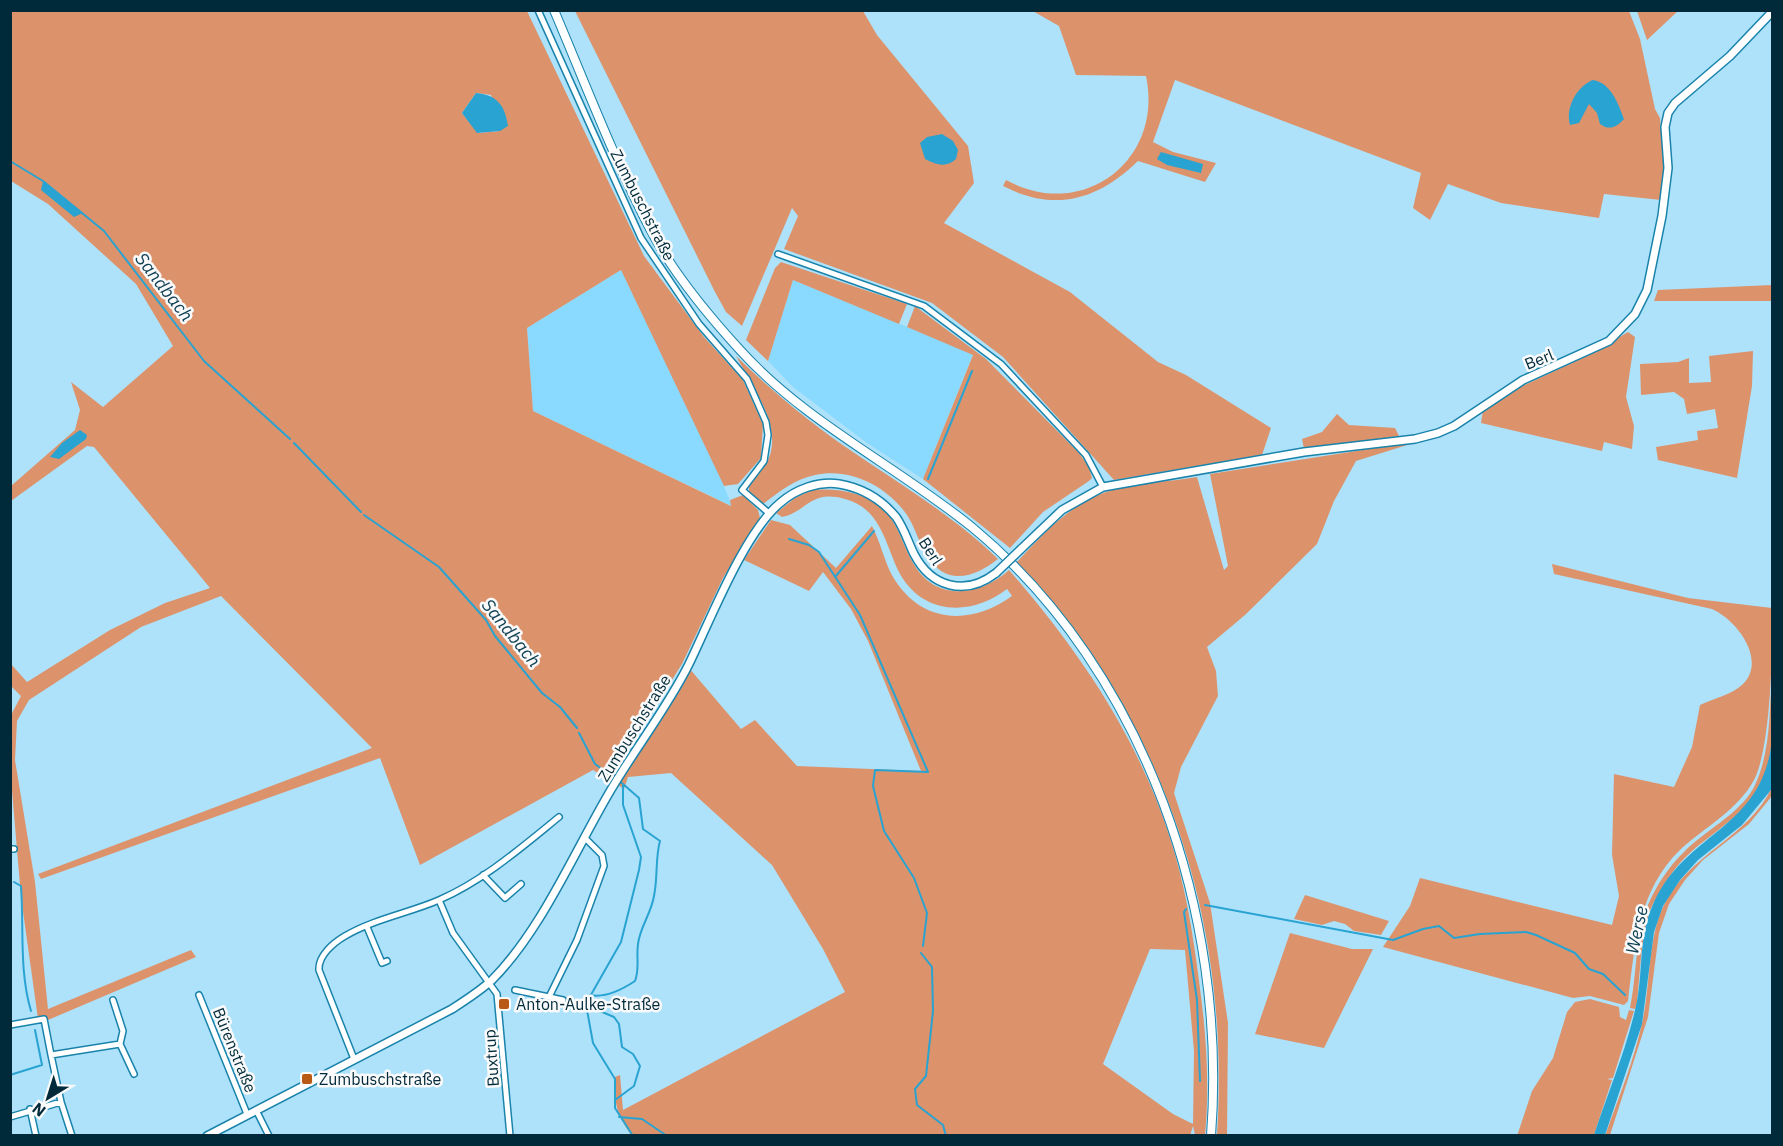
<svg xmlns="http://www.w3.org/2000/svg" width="1783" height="1146" viewBox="0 0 1783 1146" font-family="'IBM Plex Sans',sans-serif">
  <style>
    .built { fill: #8ad9fe }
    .green { fill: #dc936c; fill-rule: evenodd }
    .water { fill: #29a3d1 }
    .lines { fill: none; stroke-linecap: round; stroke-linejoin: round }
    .stream { stroke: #29a3d1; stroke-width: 2 }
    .minor-casing { stroke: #1983aa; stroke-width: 8 }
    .tertiary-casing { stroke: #1983aa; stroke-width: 10 }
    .secondary-casing { stroke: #1983aa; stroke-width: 10 }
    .minor { stroke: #fff; stroke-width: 5 }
    .tertiary { stroke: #fff; stroke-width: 7 }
    .secondary { stroke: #fff; stroke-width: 8 }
    .tertiary-bridge-casing { stroke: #1983aa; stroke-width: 10; stroke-linecap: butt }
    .tertiary-bridge { stroke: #fff; stroke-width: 7 }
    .poi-dot { fill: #b95916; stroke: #fafafa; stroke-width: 2 }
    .labels { text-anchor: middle; stroke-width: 5; stroke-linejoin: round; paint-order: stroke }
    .street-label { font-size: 16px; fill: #002a3a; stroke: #fafafa }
    .poi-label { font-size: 16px; fill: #002a3a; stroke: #fafafa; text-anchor: start }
    .water-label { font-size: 18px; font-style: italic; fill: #114256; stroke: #fafafa }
  </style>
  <rect width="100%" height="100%" fill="#aee2fb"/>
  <path class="built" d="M621,270L715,464L732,506L533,411L527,328Z
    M793,280L973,354L923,479L867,443L793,387L768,361Z"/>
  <path class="green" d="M1031,10L1629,11L1640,39L1655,109L1660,118L1665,180L1661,200L1604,194L1599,218L1501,203L1448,184L1430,220L1413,208L1421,173L1175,80L1153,142L1173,152L1216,163L1205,182L1138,161C1097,201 1054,212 1003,186L1006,180C1082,222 1164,161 1146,76L1076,75L1059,26Z
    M11,11H527L644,256L704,337L743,380L763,424L761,458L738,484L724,486L621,270L527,328L533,411L731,506L730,500L743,495L758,510L760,518L723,578L682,664L609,780L593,770L420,865L380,758L41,879L38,874L372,748L221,596L141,627L29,700L17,721L15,760L35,882L48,1009L191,950L196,957L48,1020L38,1019L21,897L11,779L10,717L21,696L11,686V664L27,682L110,630L165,603L210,588L94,447L87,446L11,501V486L75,430L80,410L71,382L103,407L173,346L136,284L48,204L11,181ZM476,93L491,95L500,131L478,133L462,113Z
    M575,11H863L877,35L968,146L974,183L944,223L1070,292L1158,362L1186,375L1271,428L1262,455L1114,480L1003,357L932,303L784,249L798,216L792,208L742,326L726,312L715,292Z
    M1637,11H1678L1647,40Z
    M781,262L907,304L899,324L793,280L768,361L746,340L775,268Z
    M1772,285V301H1654L1658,290Z
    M915,306L986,359L1079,453L1089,467L1092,478L1089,481L1043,512L1010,548L923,479L973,355L907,327Z
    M1628,332L1635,337L1626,397L1634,426L1632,449L1604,442L1602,451L1481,423L1483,410L1501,396L1591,354Z
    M1753,351L1752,386L1737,478L1658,460L1656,447L1698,440L1697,431L1718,428L1715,409L1687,414L1684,399L1674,392L1641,395L1640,364L1678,362L1689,358V383L1711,382L1709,356Z
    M736,356C772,391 809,422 850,450C901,485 954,516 998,559C980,573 956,585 936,567C922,555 917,530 907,515C887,486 850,467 815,475C795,479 779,492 763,504L749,492V486C754,479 761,472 766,464C786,430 752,386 736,356Z
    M1337,414L1349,425L1395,428L1399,436L1304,449L1302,439L1322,432Z
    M1420,441L1356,461L1334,501L1317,544L1245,615L1207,647L1216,671L1218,696L1181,767L1174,793L1210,903L1228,1023L1227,1135H1217C1231,921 1165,720 1016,563C1043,534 1069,505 1106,492C1134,483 1168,482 1197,477L1224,570L1228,566L1210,474Z
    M812,490C839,488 865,492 885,511C899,526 903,546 913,563C936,603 980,596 1009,570C1078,649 1138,737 1170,838C1185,884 1193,933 1199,981C1206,1031 1210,1084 1205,1135H1195L1193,1126L1190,1136H632C615,1112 615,1105 615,1077L620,1075L623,1110L845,992L823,949L772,865L671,773L628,777L624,789L618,785L689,668L741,729L755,720L797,766L921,771L868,641L851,609L823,572L809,591L744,560L771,520L790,525L836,568L872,526C881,543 884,561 893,577C921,624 971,626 1012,596L1007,589C972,616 924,616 900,574C885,545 882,509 845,499C810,489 807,512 782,517L776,513L795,498ZM1150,949L1185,950L1194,1051L1193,1124L1173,1114L1103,1064Z
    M1552,564L1688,598L1772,608C1773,647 1771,748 1754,780C1738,810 1705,827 1681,849C1638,890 1635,945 1628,1001L1624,1005L1590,996L1573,998L1383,947L1410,906L1420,878L1612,925L1619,896L1612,855L1614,774L1674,787L1692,747L1700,705C1713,699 1733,694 1743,684C1767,660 1737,620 1712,609L1554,574Z
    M1772,675C1772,705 1776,737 1769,766C1760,806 1719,827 1691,852C1675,866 1663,885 1653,904C1641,927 1640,976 1637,1003L1635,1009L1630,1008C1637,975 1635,936 1648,905C1656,886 1669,866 1684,852C1704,831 1740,814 1754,787C1771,753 1769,711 1772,675Z
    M1772,787V796L1749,824L1703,860L1685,880L1669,904L1659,933L1648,1017L1610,1135L1605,1136C1618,1099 1634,1061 1642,1023C1651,985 1647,942 1663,907C1687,854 1750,837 1772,787Z
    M1305,895L1389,921L1381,935L1354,931L1345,924L1334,921L1322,925L1294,919Z
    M1290,933L1352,949H1373L1324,1048L1255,1034Z
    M1590,999L1619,1007L1620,1017L1626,1020L1629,1010L1634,1011L1613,1078L1607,1079L1612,1080L1594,1135L1517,1136L1532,1091L1553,1058L1567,1012L1575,1002Z"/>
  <path class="water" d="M1593,80C1611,83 1618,103 1624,119C1617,127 1609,131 1600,124L1597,113L1589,104L1579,123L1570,125C1565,108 1577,86 1593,80Z
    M476,93C497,95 505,105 508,126L500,131L477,133L462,113Z
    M942,134L953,141L958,150L956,159C947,168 936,165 925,159L920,143L927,137Z
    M1161,152L1203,164L1201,173L1167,165L1157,159Z
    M43,181L83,213L74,217L41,190Z
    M80,430L87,435L86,439L59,459L50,457L62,443Z
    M1772,738L1771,790L1742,825L1698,860L1680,880L1663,906L1654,932L1642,1024L1605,1135H1594C1608,1092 1628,1046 1637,1001C1643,970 1639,936 1652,907C1683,831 1764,831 1772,738Z"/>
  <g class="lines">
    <path class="stream" d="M10,161L43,181L104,231L204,361L290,439
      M294,443L361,512
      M928,479L972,371
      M364,515L439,567L486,620L495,636L542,693L560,707L577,728
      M789,539L809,545L819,552L860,615L928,772L875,770L873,786L884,831L914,878L927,913L923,946
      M835,577L874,531
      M579,733L595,764L611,776
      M14,882L21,886C24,927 19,971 31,1011
      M1205,905L1393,940L1423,929L1439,926L1454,938L1480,934L1526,932L1536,935L1575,953L1589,969L1603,974L1625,995
      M1186,909L1184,912L1197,1000L1200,1081
      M921,953L932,967L933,1011L926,1076L915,1089L917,1105L943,1125L946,1136
      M590,995C605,998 623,989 635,981C640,968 636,958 638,944C640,927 651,914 654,896C658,877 655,859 660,841L643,829L639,798L623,784
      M588,1000L621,942L639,870L641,857L623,805V784L620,782
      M588,1006L614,1017L619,1024L622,1047L633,1054L640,1066L634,1086L615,1100
      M587,1010L593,1043L615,1079V1108L633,1136
      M10,1075L42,1065L35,1030
      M619,1117L642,1119L667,1136"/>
    <g class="minor-casing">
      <path id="minor" d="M538,10L641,238L699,324L747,379L766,422L768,435L764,461L742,490L770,514
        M778,254L924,306L1001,364L1086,455L1103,487
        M10,849H14
        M483,875L505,898L521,884
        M439,900L453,933L497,994L510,1136
        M367,927L382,963L387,961
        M515,990L549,997L577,940L604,866L602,855L584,837
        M199,995L247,1114
        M549,997L563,1000
        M113,1000L123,1031L120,1044L134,1074
        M10,1025L44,1019L51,1055
        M354,1059L319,970C318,956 333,943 345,936C374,919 409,913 439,900C483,881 522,847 559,817
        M30,1109L36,1136
        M256,1110L269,1136
        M10,1117L61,1102
        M72,1136L61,1102L51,1055L120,1044"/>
    </g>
    <g class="tertiary-casing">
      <path id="tertiary" d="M1021,549L1062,510L1103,487L1304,452L1415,439L1438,433L1454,426L1523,380L1609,341L1635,314L1647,290L1662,216L1668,168L1665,127L1668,113L1675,103L1730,56L1772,12
        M207,1136L452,1009C466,1000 480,991 492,980C542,930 576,848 612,788C637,746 667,708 689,664C710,621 744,533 780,503C796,489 818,481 839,484C863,488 881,499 896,517C904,528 908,542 914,554C931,587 965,597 996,573"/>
    </g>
    <g class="secondary-casing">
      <path id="secondary" d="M554,10C585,83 614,159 650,229C673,273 707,314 740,350C806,423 897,466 973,528C1146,672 1228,915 1211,1136"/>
    </g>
    <use href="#minor" class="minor"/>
    <use href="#tertiary" class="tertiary"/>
    <use href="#secondary" class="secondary"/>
    <g class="tertiary-bridge-casing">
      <path id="tertiary-bridge" d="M996,573L1021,549"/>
    </g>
    <use href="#tertiary-bridge" class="tertiary-bridge"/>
  </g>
  <g class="poi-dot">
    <rect x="498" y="998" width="12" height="12" rx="3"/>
    <rect x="301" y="1073" width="12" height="12" rx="3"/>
  </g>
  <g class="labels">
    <g class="street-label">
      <text transform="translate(643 205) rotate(63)" y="6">Zumbuschstraße</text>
      <text transform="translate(1539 359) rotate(-22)" y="6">Berl</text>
      <text transform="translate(931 551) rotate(57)" y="6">Berl</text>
      <text transform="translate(634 728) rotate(-58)" y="6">Zumbuschstraße</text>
      <text transform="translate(235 1050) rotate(68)" y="6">Bürenstraße</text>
      <text transform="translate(491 1058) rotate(-94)" y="6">Buxtrup</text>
    </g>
    <g class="poi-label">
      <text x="516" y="1010">Anton-Aulke-Straße</text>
      <text x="319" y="1085">Zumbuschstraße</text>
    </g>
    <g class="water-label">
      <text transform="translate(164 287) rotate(52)" y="6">Sandbach</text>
      <text transform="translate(511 633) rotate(51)" y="6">Sandbach</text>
      <text transform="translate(1637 930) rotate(-78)" y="6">Werse</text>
    </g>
  </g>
  <rect width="1783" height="1146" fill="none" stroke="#002a3a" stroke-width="24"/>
  <g transform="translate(48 1098) rotate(218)" stroke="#fafafa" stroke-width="4.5" paint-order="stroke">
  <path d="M0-4.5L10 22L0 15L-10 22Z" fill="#002a3a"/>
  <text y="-9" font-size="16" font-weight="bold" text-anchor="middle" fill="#002a3a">N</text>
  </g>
</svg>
